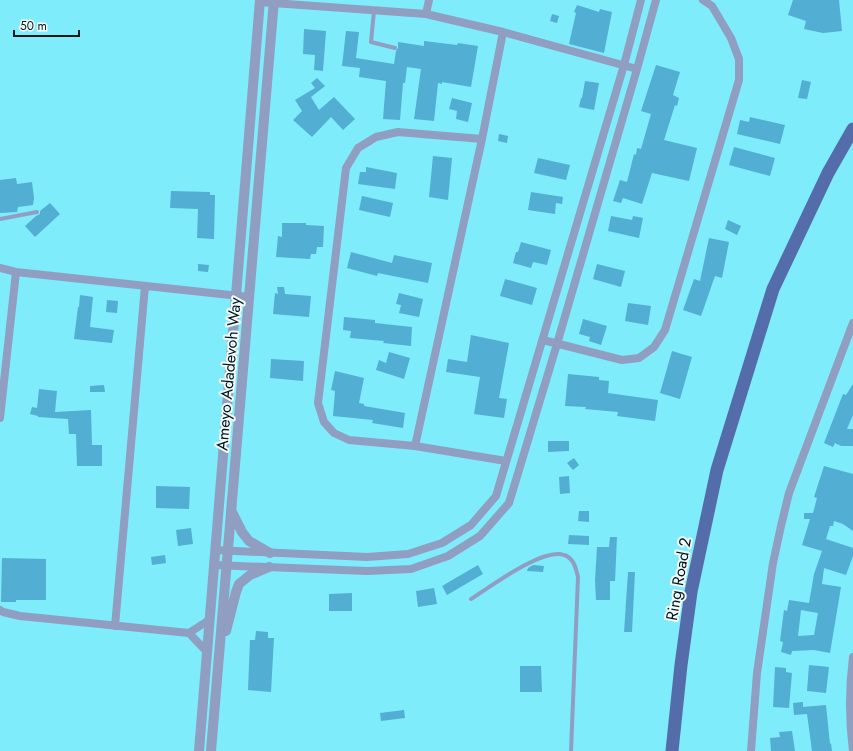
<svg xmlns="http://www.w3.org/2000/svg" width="853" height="751" viewBox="0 0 853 751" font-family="Jost,sans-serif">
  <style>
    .building { fill: #52aed3; fill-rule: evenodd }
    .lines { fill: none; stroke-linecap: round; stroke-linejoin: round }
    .service { stroke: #909ec1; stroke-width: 4 }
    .minor { stroke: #909ec1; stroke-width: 8 }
    .tertiary { stroke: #909ec1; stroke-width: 10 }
    .primary { stroke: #546caa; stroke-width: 13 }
    .labels { text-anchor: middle; stroke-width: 4; stroke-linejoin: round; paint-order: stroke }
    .street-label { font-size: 16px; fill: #001619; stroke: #f2fbfd }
  </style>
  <rect width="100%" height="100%" fill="#7eecfb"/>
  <path class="building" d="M793,0H839L842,31L823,33L804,29L806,21L788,15Z
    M577,5L599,12L600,9L612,12L604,53L569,44L576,13L574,12Z
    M552,14L559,16L557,23L550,21Z
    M304,29L326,31L323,71L314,70L315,55L303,54Z
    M346,31L359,32L356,58L394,64L396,51L398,48V42L424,46V41L457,45L458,43L478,46L471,87L442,82V84L438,83L434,121L414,119L421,69L407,67L405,83H403L400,120L383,119L386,81L359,77L360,68L342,66Z
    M656,65L680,72L673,95L679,98L677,106L675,105L664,140L697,148L689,181L652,173L642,204L623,198L621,203L613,201L620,180L627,182L634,154L636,155L637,148L641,149L651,114L641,111Z
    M317,78L325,86L311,97L319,110L334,97L355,119L343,130L331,117L312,137L293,120L302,111L295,100L315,88L311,83Z
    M802,80L811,82L807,99L798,98Z
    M585,81L599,83L594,110L579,107L581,98H582Z
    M452,98L472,103L468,122L456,119L457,111L449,109Z
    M750,117L785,125L780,144L737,134L740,120L749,122Z
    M499,134L508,136L507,143L498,141Z
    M734,147L775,158L770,176L729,165Z
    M433,156L452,158L448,200L429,197Z
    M538,158L570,165L566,180L534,173Z
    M366,167L397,173L395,189L358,184L360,172H366Z
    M16,178L17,184L32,182L34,198L33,205L18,207L17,212L0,213V180Z
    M171,191L210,192V195H215L214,239L197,238L198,209L170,208Z
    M531,192L563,197L562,204L556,203L555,214L528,210Z
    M362,196L393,203L390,217L359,210Z
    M50,203L60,214L35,237L25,226L36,216L40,214V211Z
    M611,216L632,220L633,216L643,218L639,238L608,231Z
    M728,220L741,226L737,235L725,229Z
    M282,223H306V225L324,226L323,247H317L316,254H311L310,259L276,257L278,236L282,237Z
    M709,238L729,242L722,278L715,276L701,316L683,310L694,279L700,281Z
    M521,242L551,250L547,265L533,262L531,268L513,263L516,252H518Z
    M351,252L392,263L394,255L432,263L428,283L378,273L377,276L347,268Z
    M198,264L209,265L208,272L198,271Z
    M597,264L625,271L621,287L593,279Z
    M505,279L537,288L532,305L500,296Z
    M277,287H284L285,294L311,296L309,317L273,314L275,293L278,294Z
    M399,293L423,299L419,317L399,313L401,305L396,304Z
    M80,295L93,297L90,327L114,330L112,343L74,339L78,307H79Z
    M107,300L118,301L117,313L106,312Z
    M628,303L651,306L648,325L625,321Z
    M344,317L375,320V323L412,327L411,346L383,343L384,341L350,338L351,331L343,330Z
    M583,319L607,326L601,345L589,341L590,337L579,334Z
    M471,335L509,343L499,398L507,399L504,418L474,414L480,377L446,372L448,359L467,362Z
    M672,351L692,357L680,399L660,393Z
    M389,352L410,358L404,379L376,370L379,360L386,363Z
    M271,359L304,361L303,381L270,378Z
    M335,371L364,378L359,403L364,404V406L405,413L403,428L372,423L373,420L333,416L335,391L331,390Z
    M568,374L599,377V380L609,381L608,393L658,400L655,421L617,416L618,412L585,409L586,407L565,406Z
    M853,384V415L847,429H853V446H841L835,443L833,447L824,443L843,394L846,395Z
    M104,385L105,392H90V386Z
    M39,389L57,391L55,412L91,410L92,445H102V466H77L76,434H69L68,419L38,417V416L30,414L32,407L37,408Z
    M548,441H569V451L548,452Z
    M574,458L579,465L573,470L567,463Z
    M824,466L853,474V531L843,524L834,521L833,526H830L826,539L853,548V556L846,575L824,568L822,584L841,587L830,653L814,650L792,651L791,655L781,652L783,642L780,641L784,610L787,611L789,600L809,603L814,574L822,551L802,545L810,519H804V513H813L817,498L814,497ZM801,610L818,613L814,635L798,636Z
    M569,476L570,493L560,494L559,477Z
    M156,486L190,487L189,509L156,508Z
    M579,511H589V522L578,521Z
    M191,528L193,544L178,546L176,530Z
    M569,535L589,536V545L568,544Z
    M610,537H617L615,581H610V600H596L595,580L597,547H609Z
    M165,555L166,563L152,565L151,557Z
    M2,558L46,559V600H16V602H1Z
    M478,565L483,574L447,595L442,586Z
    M533,565L544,566L543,572L527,571L528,568Z
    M628,572H635L632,632H624Z
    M434,588L437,604L418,607L416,591Z
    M352,593V611H329V594Z
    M256,631L268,632V638H274L271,692L248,690L250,640H255Z
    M809,665L829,667L826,693L807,691Z
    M520,666H541L542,692H520Z
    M775,667L786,668V672L792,673L789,708L773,707Z
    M803,702V707L826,705L830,744L831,743L832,751H812L807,714L794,715L793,703Z
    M404,710L405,718L381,721L380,713Z
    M792,731L795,751H771L770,738L780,737L779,732Z"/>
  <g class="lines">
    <path class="service" d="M374,11L371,42L395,48
      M0,219L37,212
      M471,599C490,587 543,547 564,555C574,558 576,569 578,577L571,751"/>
    <path class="minor" d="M259,2L426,14L503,32L637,69
      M426,14L429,0
      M482,139L398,132L376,137L358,148L346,168L318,403L324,422L334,433L349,440L415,446L506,461
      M0,268L16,272L249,297
      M543,340L622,360L639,358L654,347L665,330L739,80V59L731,38L712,6L703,0
      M0,418L16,272
      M415,446L482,139L503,32
      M215,550L367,557L408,554L442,543L471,525L496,496L624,65L641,0
      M214,565L367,571L411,569L448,556L480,536L509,503L557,344L637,69L656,0
      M0,610L3,612L20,616L189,633L209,620
      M115,626L145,286
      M189,633L207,652
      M751,751L757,673L773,563L781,526L789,493L853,323
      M853,751C849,720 849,688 853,657"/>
    <path class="tertiary" d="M231,510L242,532L249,541L270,553
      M226,631L236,592L239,584L250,575L269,567
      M199,751L260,0
      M211,751L274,0"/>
    <path class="primary" d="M672,751L681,665L691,592L717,470L773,289L828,173L853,129"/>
  </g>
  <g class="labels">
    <g class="street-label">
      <text transform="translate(228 374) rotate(-85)" y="6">Ameyo Adadevoh Way</text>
      <text transform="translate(678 579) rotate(-80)" y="6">Ring Road 2</text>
    </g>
  </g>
  <path d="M14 30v6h65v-6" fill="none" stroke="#001619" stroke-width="2"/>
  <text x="20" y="30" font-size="12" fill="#001619" stroke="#f2fbfd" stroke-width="3" paint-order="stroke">50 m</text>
</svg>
